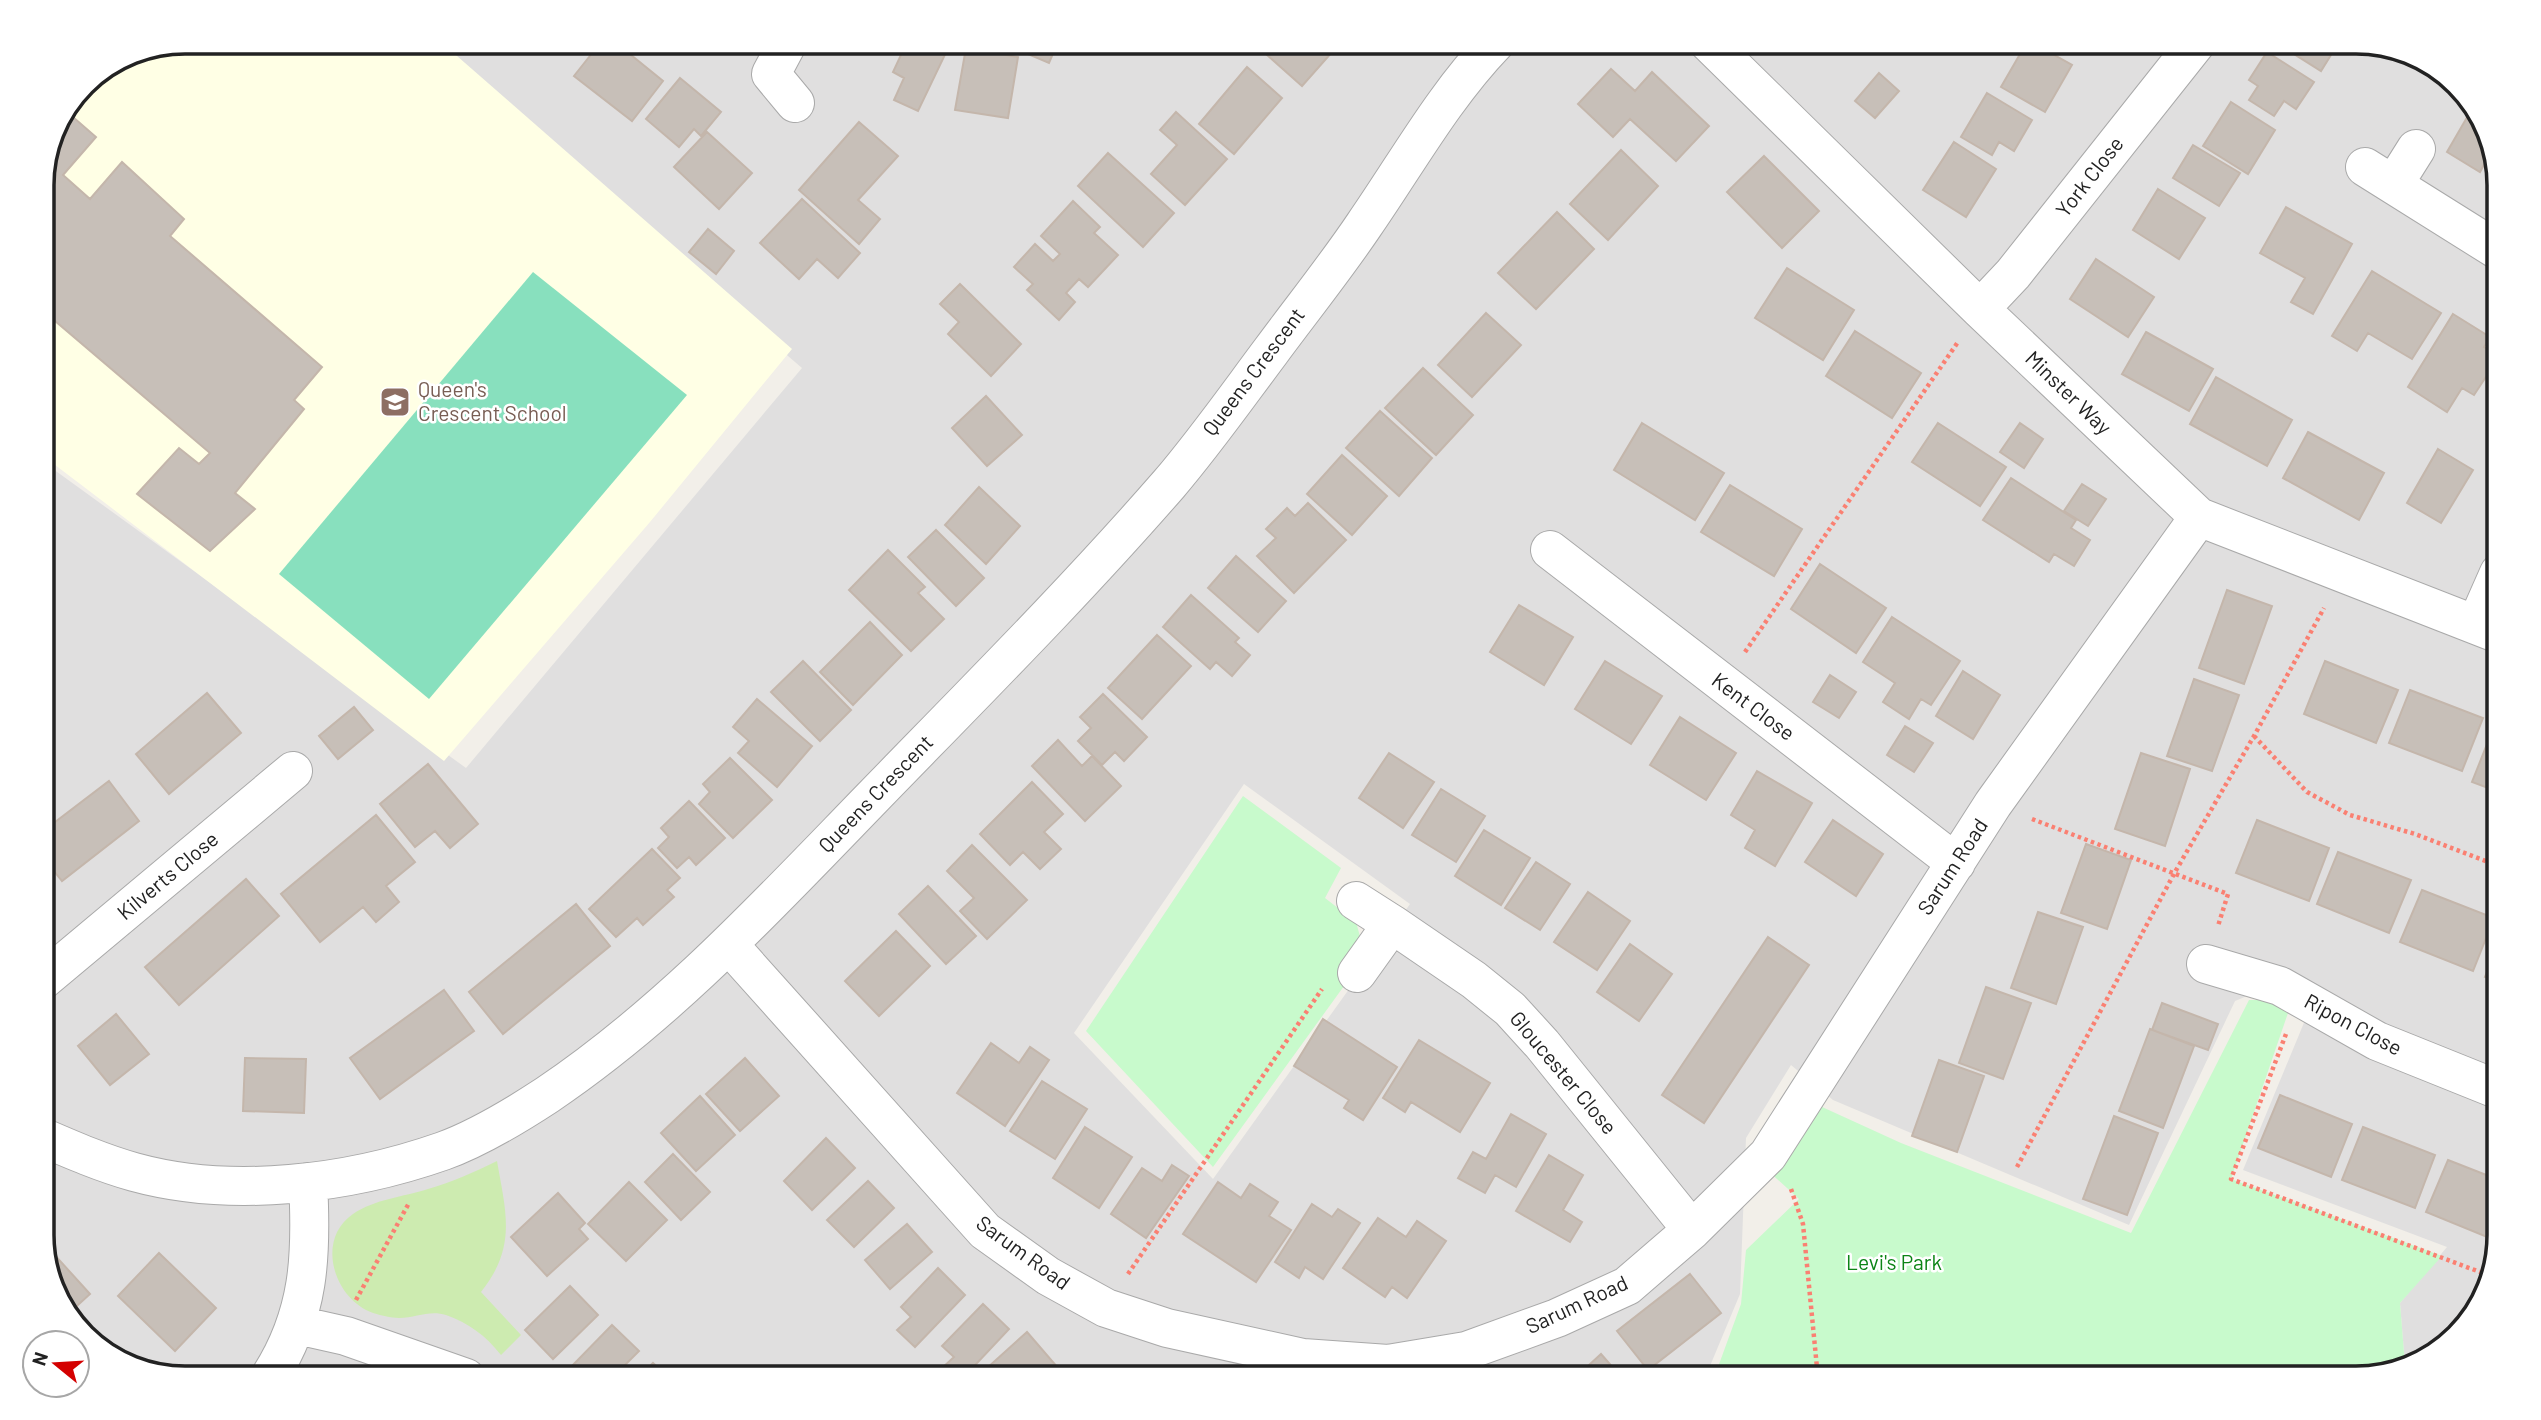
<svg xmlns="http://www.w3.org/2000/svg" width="2541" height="1420" viewBox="0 0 2541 1420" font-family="Barlow,sans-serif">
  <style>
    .residential { fill: #e0dfdf; fill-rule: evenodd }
    .education { fill: #ffffe5 }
    .grass { fill: #cdebb0 }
    .park { fill: #c8facc }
    .pitch { fill: #88e0be }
    .building { fill: #c7bfb8; stroke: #c4b6ab; stroke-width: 2 }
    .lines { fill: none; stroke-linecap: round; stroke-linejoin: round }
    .minor-casing { stroke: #a9a9a9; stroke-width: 40 }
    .path { stroke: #fa8072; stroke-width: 4.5; stroke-dasharray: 3.5 3.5; stroke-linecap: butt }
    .minor { stroke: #fff; stroke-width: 38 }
    .labels { text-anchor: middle; stroke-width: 5; stroke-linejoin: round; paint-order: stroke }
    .street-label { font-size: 21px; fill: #222; stroke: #fff }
    .education-label { font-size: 21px; fill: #785e54; stroke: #fff; text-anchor: start }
    .park-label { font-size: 21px; fill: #0c8416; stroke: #fff }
    .rim { fill: none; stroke: #222; stroke-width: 3.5 }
  </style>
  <rect width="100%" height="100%" fill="#f2efe9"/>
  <path class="residential" d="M422,42H2356L2427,61L2480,113L2499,176V1235L2480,1306L2428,1359L2405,1365L2400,1303L2447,1247L2243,1170L2308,1013L2264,989L2235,1001L2129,1225L1833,1100L1791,1065L1746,1138L1740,1294L1705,1378H185L114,1359L66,1314L42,1244V461L466,768L802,368ZM1244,784L1410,904L1213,1179L1074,1033Z"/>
  <path class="education" d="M185,42H441L792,349L650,522L444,761L42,455V176L53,130L84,84L131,53Z"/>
  <path class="grass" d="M497,1161C506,1213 517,1247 481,1292L521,1335L501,1355C486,1336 469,1323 446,1315C429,1310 416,1318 399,1318C391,1318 380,1315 373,1313C334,1299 315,1240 353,1214C375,1199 403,1197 428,1189C452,1182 475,1172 497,1161Z"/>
  <path class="park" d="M1243,796L1341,868L1325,898L1356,922L1361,940L1344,986L1213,1167L1086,1031Z
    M2249,1000H2274L2289,1010L2231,1179L2442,1256L2400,1303L2405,1365L2356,1378H1714L1741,1304L1746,1250L1799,1199L1765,1168L1809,1101L1901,1143L2131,1233Z"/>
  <path class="pitch" d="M533,272L687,395L429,699L279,574Z"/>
  <path class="building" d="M601,42H615L663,81L632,121L574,76Z
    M907,42H951L918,111L894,100L904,78L893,72Z
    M1019,42H1058L1049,63L1016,49Z
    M1261,42H1341L1302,86L1257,46Z
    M2027,42H2031L2072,65L2045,112L2001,87Z
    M2279,42H2339L2321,71L2278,44Z
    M966,48L1018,57L1008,118L955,110Z
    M2267,52L2314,82L2296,109L2284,101L2274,116L2249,100L2258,86L2249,80Z
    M2394,52L2427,61L2423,68Z
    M1247,67L1282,98L1234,154L1199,124Z
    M1611,69L1635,91L1652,72L1709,126L1676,161L1630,119L1613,137L1578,104Z
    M1879,73L1899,91L1875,118L1855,101Z
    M680,78L721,112L701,136L694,129L679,147L646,119Z
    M1987,93L2032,120L2014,151L1999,142L1992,155L1961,137Z
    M2231,102L2275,130L2248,174L2203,146Z
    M2473,107L2480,113L2491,152L2480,172L2447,152Z
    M66,111L96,137L63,175L90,199L122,162L184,219L170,236L322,367L294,400L304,409L235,493L255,509L210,551L137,494L179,448L199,464L210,453L48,315L42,322V176L53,130Z
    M1176,112L1227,159L1185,205L1151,174L1177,145L1160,130Z
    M859,122L898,156L858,200L880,219L859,244L799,190Z
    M707,132L752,173L719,209L674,167Z
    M1954,142L1996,169L1966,217L1923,190Z
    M2193,145L2240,173L2219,206L2173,178Z
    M1621,150L1658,186L1608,240L1570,204Z
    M1108,153L1174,213L1143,247L1078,186Z
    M1764,156L1819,211L1782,248L1727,192Z
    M2158,189L2205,218L2179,259L2133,230Z
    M802,199L860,253L838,278L817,259L799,279L760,243Z
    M1073,201L1100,227L1094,233L1118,255L1088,287L1079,279L1066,293L1075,302L1059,320L1027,290L1033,284L1014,267L1035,244L1053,261L1060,254L1041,236Z
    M2286,207L2352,244L2313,314L2291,302L2305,278L2260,253Z
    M1557,212L1594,249L1536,309L1498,273Z
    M708,229L734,251L716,274L689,252Z
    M2096,259L2154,297L2128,337L2070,299Z
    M1787,268L1854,310L1823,360L1755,318Z
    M2372,271L2441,313L2412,359L2368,333L2357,351L2332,336Z
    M960,284L1021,344L991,376L948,334L959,322L940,304Z
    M1486,313L1521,345L1472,397L1438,365Z
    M2453,314L2490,337L2484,347L2499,357L2474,395L2462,388L2447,412L2408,387Z
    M1855,331L1921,373L1892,418L1826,376Z
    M2146,332L2213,369L2189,411L2122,374Z
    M1423,368L1473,415L1436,455L1385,408Z
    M2216,377L2292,420L2267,466L2190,424Z
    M986,396L1022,435L987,466L952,428Z
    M1380,411L1432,458L1399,496L1346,448Z
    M1642,423L1724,473L1695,520L1614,470Z
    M1938,423L2006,467L1980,506L1912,462Z
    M2020,423L2043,439L2024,468L2000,452Z
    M2308,432L2384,473L2359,520L2283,478Z
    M2438,449L2473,470L2441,523L2407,503Z
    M1342,455L1387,496L1352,535L1307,494Z
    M2011,478L2076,520L2071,528L2090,540L2074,566L2054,554L2049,562L1983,520Z
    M2082,484L2106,499L2088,526L2064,511Z
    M1730,485L1802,529L1774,576L1701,532Z
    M979,487L1020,526L986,564L945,525Z
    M1308,503L1346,540L1294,593L1257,556L1276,538L1266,529L1287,508L1295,516Z
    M936,530L984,578L956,606L908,557Z
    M888,550L925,587L918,593L944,619L911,651L849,590Z
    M1236,556L1286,601L1258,632L1208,588Z
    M1820,564L1886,608L1856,653L1791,609Z
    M2227,590L2272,606L2244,684L2199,668Z
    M1191,595L1239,638L1235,642L1250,655L1232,676L1216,662L1210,669L1163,627Z
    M1519,605L1573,637L1544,685L1490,652Z
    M1892,617L1960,661L1931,705L1921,699L1909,719L1883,702L1895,683L1863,662Z
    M870,622L902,655L853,705L820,672Z
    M1157,635L1191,666L1142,719L1108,688Z
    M803,661L851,710L820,741L771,692Z
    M1605,661L1662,696L1631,744L1575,709Z
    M2325,661L2398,690L2376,743L2304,714Z
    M1963,671L2000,695L1973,739L1936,716Z
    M1830,675L1856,692L1839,718L1813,702Z
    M2194,679L2239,695L2212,771L2167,756Z
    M2410,690L2483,718L2462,771L2389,743Z
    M207,693L241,733L169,794L136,754Z
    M1103,694L1147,737L1124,761L1115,752L1102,765L1078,741L1091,728L1080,717Z
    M757,699L812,746L777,787L738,753L749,741L733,727Z
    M354,707L373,730L338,759L319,736Z
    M1680,717L1736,753L1706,800L1650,765Z
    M1905,726L1933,743L1914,772L1887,755Z
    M2493,729L2499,731V792L2472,782Z
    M1058,740L1082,766L1092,756L1121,786L1085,821L1032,766Z
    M1389,753L1434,782L1403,828L1359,798Z
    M2141,753L2190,769L2165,846L2115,829Z
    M730,758L772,800L733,838L699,804L710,792L703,784Z
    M428,764L478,824L450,848L435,831L415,847L380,804Z
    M1757,771L1812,803L1775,866L1745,848L1755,830L1731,815Z
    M109,781L139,821L62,881L42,856V832Z
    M1032,782L1063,814L1044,832L1061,849L1040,869L1023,852L1010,865L980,834Z
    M1441,789L1485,816L1456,862L1412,835Z
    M689,801L725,838L696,865L689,857L677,868L658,848L669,837L661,828Z
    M376,815L415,862L386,886L399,902L376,922L363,907L320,942L281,894Z
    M1833,820L1883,854L1856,896L1805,862Z
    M2257,820L2329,848L2309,901L2236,873Z
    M1484,830L1530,858L1501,905L1455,876Z
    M2086,844L2131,860L2107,929L2061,913Z
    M972,845L1027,900L987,939L960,911L974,898L947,871Z
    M652,849L680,878L667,890L674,897L643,925L637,918L616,937L589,909Z
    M2338,852L2411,880L2389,933L2317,904Z
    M1536,862L1570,884L1540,930L1505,908Z
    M246,879L279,916L179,1005L145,967Z
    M928,886L976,936L946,964L899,914Z
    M2422,890L2494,918L2473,971L2400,942Z
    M1588,892L1630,921L1597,970L1554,942Z
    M576,904L610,946L503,1034L469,992Z
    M2038,912L2083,927L2056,1004L2011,988Z
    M896,931L930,966L879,1016L845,981Z
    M1768,937L1809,965L1704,1123L1662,1095Z
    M2499,942V982L2485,977Z
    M1630,944L1672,974L1639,1021L1597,992Z
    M1986,987L2031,1003L2003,1079L1959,1063Z
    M444,990L474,1031L380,1099L350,1058Z
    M2162,1003L2218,1024L2208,1050L2152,1030Z
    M116,1014L149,1054L110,1085L78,1046Z
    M1323,1019L1397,1067L1363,1120L1344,1108L1349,1100L1294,1066Z
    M2150,1029L2194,1046L2163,1128L2119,1111Z
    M1419,1040L1490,1083L1460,1132L1411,1102L1405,1112L1383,1098Z
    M991,1043L1019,1063L1030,1047L1049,1060L1005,1126L957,1093Z
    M245,1058L306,1059L304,1113L243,1111Z
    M745,1058L779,1096L740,1131L706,1094Z
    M1939,1060L1984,1076L1957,1152L1912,1136Z
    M1042,1081L1087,1109L1055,1159L1010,1131Z
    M2280,1095L2352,1124L2331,1177L2258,1148Z
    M700,1096L735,1135L696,1171L661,1133Z
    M1511,1114L1546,1134L1516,1187L1495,1175L1485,1193L1458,1178L1473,1152L1486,1159Z
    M2114,1116L2158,1133L2127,1215L2083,1199Z
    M1085,1127L1132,1157L1099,1208L1053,1178Z
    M2363,1127L2435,1155L2415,1208L2342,1180Z
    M826,1138L855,1168L812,1210L784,1181Z
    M673,1154L710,1192L681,1220L645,1182Z
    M1549,1155L1583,1175L1563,1210L1582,1222L1570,1242L1516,1211Z
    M2448,1160L2499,1180L2497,1241L2426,1212Z
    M1172,1165L1189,1176L1146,1238L1111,1214L1142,1168L1162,1181Z
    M868,1181L894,1208L854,1247L827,1220Z
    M629,1182L667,1220L626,1261L588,1224Z
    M1218,1182L1241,1198L1250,1184L1278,1202L1269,1216L1291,1230L1256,1282L1183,1234Z
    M558,1193L585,1223L579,1229L588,1239L547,1276L511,1237Z
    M1312,1204L1332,1217L1338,1209L1360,1223L1323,1279L1305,1267L1299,1278L1275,1262Z
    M1378,1218L1406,1237L1417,1221L1446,1241L1407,1298L1392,1287L1385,1297L1343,1268Z
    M907,1224L932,1252L890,1289L865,1260Z
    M42,1241L90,1294L67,1315L42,1244Z
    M159,1253L216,1308L175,1351L118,1296Z
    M938,1268L965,1295L915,1347L897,1330L911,1317L901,1307Z
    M1690,1274L1721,1313L1648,1370L1617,1331Z
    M570,1286L598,1315L553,1359L525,1330Z
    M983,1304L1009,1329L963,1378H950L941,1369L954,1357L942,1346Z
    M612,1325L639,1351L612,1378H576L568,1370Z
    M1027,1332L1058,1368L1047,1378H976Z
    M1601,1354L1622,1378H1575Z
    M653,1363L669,1378H638Z"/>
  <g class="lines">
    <g class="minor-casing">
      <path id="minor" d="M788,42L771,74L795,103
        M1708,42L1980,309L2199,517L2499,634
        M2365,167L2499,251
        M2394,184L2416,149
        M1980,309L2013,274L2197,42
        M1550,550L1956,863
        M2476,625L2499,573
        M1356,901L1392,924
        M729,945L985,1231L1048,1276L1106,1308L1167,1328L1303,1358L1388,1364L1466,1351L1557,1318L1627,1286L1692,1230L1768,1155L1993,804L2199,517
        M2206,964L2280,986L2377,1041L2499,1090
        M1357,973L1392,924L1474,980L1510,1009L1542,1044L1692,1230
        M42,981L293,771
        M42,1137C72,1150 102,1163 134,1172C232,1199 349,1184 443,1151C479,1138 515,1116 547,1095C670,1012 770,903 872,798C973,694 1075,592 1169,484C1205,442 1238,395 1271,351C1302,309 1335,268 1364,225C1407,163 1443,97 1496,42
        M297,1325L346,1336L466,1378
        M269,1378C310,1315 312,1255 308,1182"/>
    </g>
    <path class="path" d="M1745,652L1958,342
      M2254,736L2307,792L2350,815L2415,834L2499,866
      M2032,819L2228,894L2218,926
      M2286,1034L2231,1179L2488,1275
      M2017,1167L2175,872L2254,736L2324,608
      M1791,1189L1803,1224L1818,1378
      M1128,1274L1322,989
      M356,1300L409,1203"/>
    <use href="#minor" class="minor"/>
  </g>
  <defs>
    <g id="school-square" transform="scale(1.575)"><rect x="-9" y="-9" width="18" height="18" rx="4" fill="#8d6e63" stroke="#fff"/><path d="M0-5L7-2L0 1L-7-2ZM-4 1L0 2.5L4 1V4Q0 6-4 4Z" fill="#fff"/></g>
  </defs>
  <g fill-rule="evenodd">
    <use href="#school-square" x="395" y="402"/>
  </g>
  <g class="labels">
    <g class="street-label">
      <text transform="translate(2090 177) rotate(-52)" y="7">York Close</text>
      <text transform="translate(1254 372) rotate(-53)" y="7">Queens Crescent</text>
      <text transform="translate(2068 393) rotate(44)" y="7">Minster Way</text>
      <text transform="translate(1753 707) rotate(37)" y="7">Kent Close</text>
      <text transform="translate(876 794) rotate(-46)" y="7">Queens Crescent</text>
      <text transform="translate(1953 867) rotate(-57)" y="7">Sarum Road</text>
      <text transform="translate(168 876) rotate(-40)" y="7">Kilverts Close</text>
      <text transform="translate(2353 1025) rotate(28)" y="7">Ripon Close</text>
      <text transform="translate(1563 1073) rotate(50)" y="7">Gloucester Close</text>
      <text transform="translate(1023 1253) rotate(36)" y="7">Sarum Road</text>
      <text transform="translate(1577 1305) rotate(-25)" y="7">Sarum Road</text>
    </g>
    <g class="education-label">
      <text x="418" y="397">Queen's<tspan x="418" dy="24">Crescent School</tspan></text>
    </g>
    <g class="park-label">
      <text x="1894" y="1270">Levi's Park</text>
    </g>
  </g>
  <path d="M0 0H2541V1420H0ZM185 54H2356A131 131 0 0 1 2487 185V1235A131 131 0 0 1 2356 1366H185A131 131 0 0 1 54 1235V185A131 131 0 0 1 185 54Z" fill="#fff" fill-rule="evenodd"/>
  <path class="rim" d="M185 54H2356A131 131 0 0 1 2487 185V1235A131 131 0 0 1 2356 1366H185A131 131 0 0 1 54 1235V185A131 131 0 0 1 185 54Z"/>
  <g transform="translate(56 1364) rotate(288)"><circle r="33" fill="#ffffff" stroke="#a7a7a7" stroke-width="2"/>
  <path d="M0-5L12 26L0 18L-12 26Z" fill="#d40000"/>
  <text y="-10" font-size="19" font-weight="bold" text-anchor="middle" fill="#222222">N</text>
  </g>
</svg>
